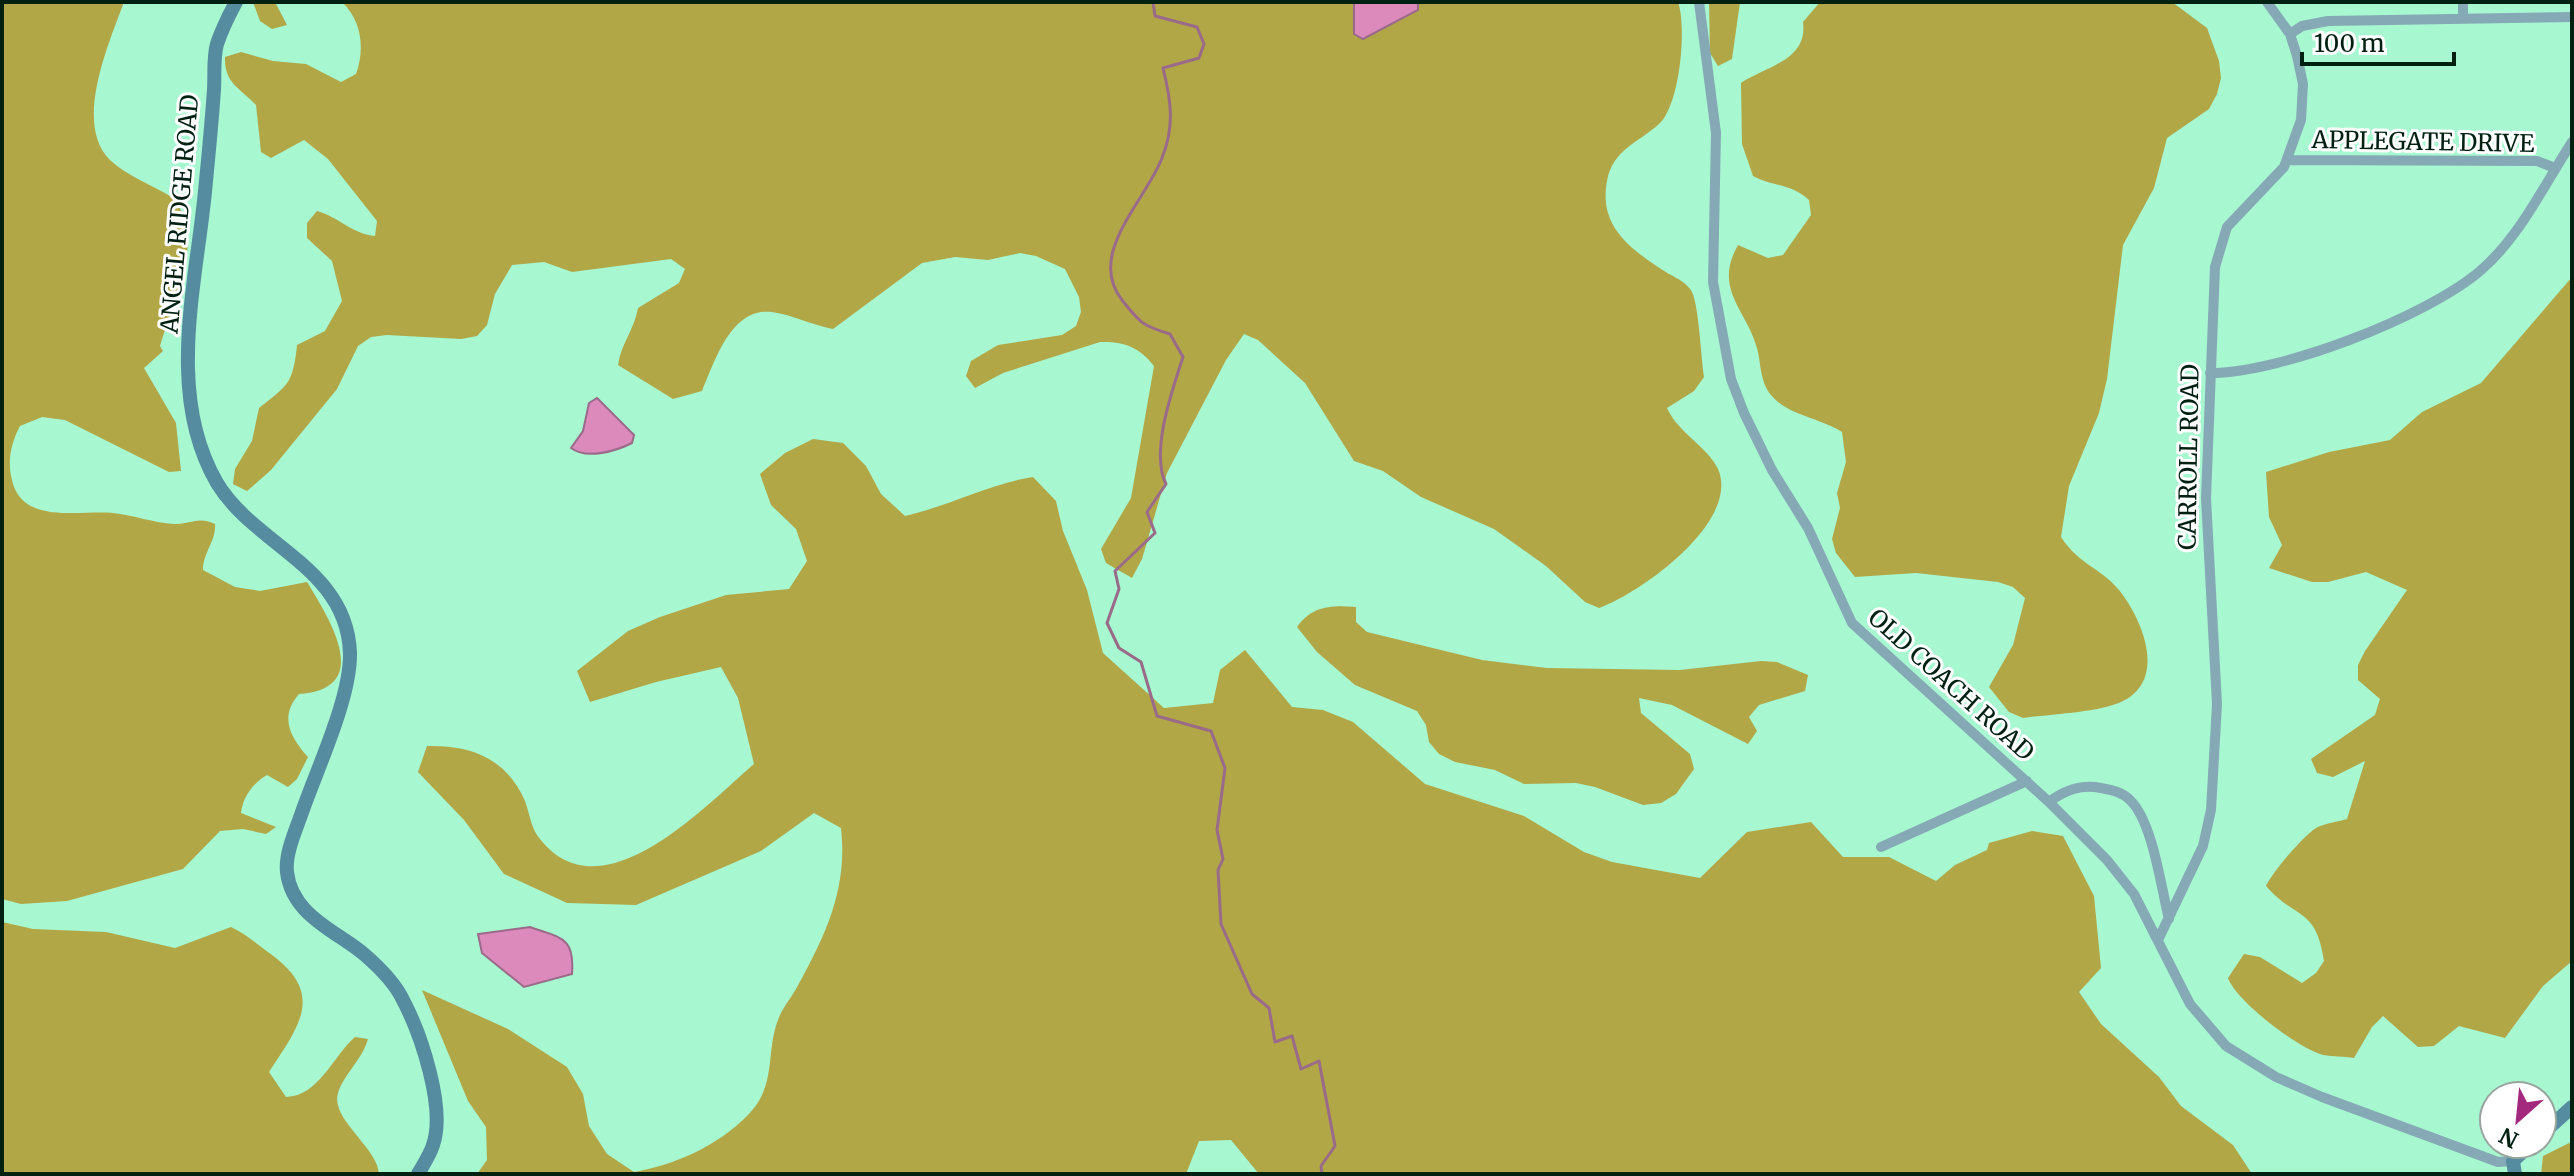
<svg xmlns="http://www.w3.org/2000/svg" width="2574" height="1176" viewBox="0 0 2574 1176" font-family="Merriweather,serif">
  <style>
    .forest { fill: #b2a746 }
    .water { fill: #dc89bc; stroke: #9a6a89; stroke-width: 2 }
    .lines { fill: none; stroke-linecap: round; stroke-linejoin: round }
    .stream { stroke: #9a6a89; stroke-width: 3 }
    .street { stroke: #86a9b6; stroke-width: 10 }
    .secondary { stroke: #568c9f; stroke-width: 14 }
    .labels { text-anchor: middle; stroke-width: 6; stroke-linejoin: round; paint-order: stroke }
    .street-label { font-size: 24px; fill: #002012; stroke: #fff }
  </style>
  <rect width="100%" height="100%" fill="#a7f7d0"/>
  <path class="forest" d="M2,2H124C109,43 73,124 110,160C128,177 153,185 173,198C207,240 173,301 160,346L163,351L144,368L176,423L181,471L169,472L65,420L42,417L20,426C11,443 7,461 12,480C22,525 79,510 113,513C133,515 154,523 174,524C191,524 199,516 215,524C216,542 203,552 203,570L235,587L260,591L307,582C329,618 375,689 299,694C279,717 290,737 308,757L297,779L288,787L267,775C252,784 243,797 241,813L276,827L266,834L243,829L220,831L183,869L67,901L21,904L2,899Z
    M253,2H275L287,25L272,29L260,21Z
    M342,2H1678C1687,27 1680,105 1659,124C1638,143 1613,149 1607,181C1598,228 1633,251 1669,274C1677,278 1688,284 1692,292C1699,307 1701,358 1704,377L1694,391L1667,408C1678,433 1707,446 1718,469C1741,522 1639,594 1599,608L1585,602L1546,566L1494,529L1421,497L1383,471L1354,461L1305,383L1258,340L1244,334L1226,360L1167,473L1142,559L1132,578L1106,563L1101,549L1131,498L1154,366C1140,347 1123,341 1100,342L1003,373L975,388L966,376L971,361L998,345L1062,335L1076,326L1081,312L1079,297L1065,269L1036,256L1020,253L988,260L955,257L922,263L833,329C812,325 793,315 772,312C731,307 715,361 702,391L673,399L618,365C621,344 634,330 638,308L679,283L685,269L671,259L572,272L544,262L512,265L495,294L487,325L477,336L461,339L387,335L371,337L358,346L337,389L271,470L247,491L233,484L235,469L252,441L259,408C288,385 293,384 297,345L325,331L342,301L332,261L307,238V223L317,211C339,217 352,234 375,236L377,221L328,159L304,140L271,158L261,152L256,105C240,88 224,83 225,57L241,52L273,61L306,64L341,82L356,74C365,49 362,21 342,2Z
    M1709,2H1740L1732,59L1718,66L1710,53Z
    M1820,2H2172L2207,28L2219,61L2221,78L2217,94L2209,109L2167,138L2154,188L2123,245L2107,379L2099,413L2069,486L2061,537C2079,565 2100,567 2119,590C2143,620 2168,681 2121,702C2096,713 2050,714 2023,718L2009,712L1989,687L2013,645L2025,598L2013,587L1998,582L1916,573L1855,577L1836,553L1832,539L1840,508L1837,493L1846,462L1842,432C1821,418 1787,415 1771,395C1760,382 1761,363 1757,348C1746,309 1713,289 1738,245L1768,258L1783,255L1811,215L1809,200C1791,183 1773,187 1753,176L1742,144L1741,83C1767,66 1808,60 1803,22Z
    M2572,277V961L2543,986L2505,1038L2459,1026L2434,1046L2418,1047L2383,1016L2372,1027L2354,1058C2344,1056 2333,1057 2323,1055C2299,1049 2236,1001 2228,978L2244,954L2260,957L2302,983L2316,973L2324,961C2316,906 2295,920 2266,886C2271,874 2303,836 2316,828C2325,823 2338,822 2347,819L2365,761L2333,777L2317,773L2311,759L2375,715L2380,699L2358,680V665L2365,651L2407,590L2366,572L2328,582H2312L2269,568L2282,545L2269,517L2266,472L2329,452L2390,440L2422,412L2481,383Z
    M813,439L843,443L866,466L881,494L905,516C949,506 988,484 1033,477L1056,501L1063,531L1087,590L1103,653L1164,708L1213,703L1220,670L1245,650L1292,707L1323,710L1353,722L1425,784L1524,816L1584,852L1612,862L1700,878L1747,832L1811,822L1843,857H1889L1936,881L1955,865L1987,850L1989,843L2032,831L2063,836L2094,896L2101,968L2079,992L2101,1024L2159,1077L2181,1106L2233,1145L2252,1174H1259L1231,1140L1199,1141L1186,1174H477L487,1160L486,1127L468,1101L422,990L508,1029L567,1067L583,1094L589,1126L607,1154L634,1172C675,1165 717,1146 747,1116C779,1084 764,1051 780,1015C784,1006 791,998 796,989C825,936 848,890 841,828L814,813L761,851L636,905L567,903L504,874L464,820L418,772L427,746C471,745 506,758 525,801C529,812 531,826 537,835C598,921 704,807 754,764L738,698L721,667L656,682L590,702L577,671L628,631L660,617L726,595L789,589L807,561L796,529L771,505L760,474L785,453Z
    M1356,607V622L1367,632L1482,660L1547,668L1680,670L1761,661L1777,662L1808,675L1805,691L1759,705L1749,717L1757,731L1748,744L1672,705L1639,698L1641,713L1690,754L1694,769L1676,794L1661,803L1643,805L1595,787L1576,783L1524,784L1495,770L1455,762L1439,754L1429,742L1426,725L1417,711L1355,685L1317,652L1297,627C1312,606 1331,605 1356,607Z
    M2,922L33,929L106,932L175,948L231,927C246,934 258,945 272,955C326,995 298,1027 269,1072L286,1097C319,1096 333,1056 355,1037L368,1039C362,1060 344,1074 338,1093C330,1119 378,1148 379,1174H2Z
    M2569,1143L2572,1144V1174H2541L2543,1156Z"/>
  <path class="water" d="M1354,2H1418V10L1363,39L1354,34Z
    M597,398L634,435L632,443C616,451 587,460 571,448L583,431L589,403Z
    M530,927C561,938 575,937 572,974L524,987L482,953L478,934Z"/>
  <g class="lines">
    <path class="stream" d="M1153,2L1155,16L1197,27L1204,44L1199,58L1163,68C1171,100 1175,126 1162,158C1145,202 1086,254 1122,300C1140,323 1143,326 1170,334L1183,357C1172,391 1150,452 1166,484L1147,512L1155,533L1115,571L1119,589L1107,623L1119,648L1141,662L1157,716L1211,731L1225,768L1217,830L1223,859L1218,870L1221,924L1252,994L1269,1008L1275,1042L1292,1036L1301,1069L1319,1061L1335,1146L1321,1166L1322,1174"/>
    <path class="street" d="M1699,2L1716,133L1713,282L1731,379L1744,413L1772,470L1808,528L1852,623L2049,802L2107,860L2134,894L2190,1004L2226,1046L2276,1077L2322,1097L2498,1162L2513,1161
      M2463,2V17
      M2290,34L2302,26L2328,21L2572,17
      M2288,160L2537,161L2555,168
      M2210,373C2281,373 2426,317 2480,271C2520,237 2544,185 2572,142
      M2049,802C2065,790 2081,784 2101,788C2112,790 2122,792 2130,800C2153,822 2161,888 2169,919
      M1881,847L2027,781
      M2159,938L2203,846L2211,810L2217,704L2206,498L2215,267L2227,227L2284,167L2301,120L2303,84L2297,56L2290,34L2267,2"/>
    <path class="secondary" d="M236,2C229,15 222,29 217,44C213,58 215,75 214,89C212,120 209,150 206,181C198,278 164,392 217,483C255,546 347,567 350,653C351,698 316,771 301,815C295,832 285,854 287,872C292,916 337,931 365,955C380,968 395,983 403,1000C421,1034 446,1108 433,1145C430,1155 423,1165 418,1174
      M2542,1134L2572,1107
      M2515,1174L2513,1161L2531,1144"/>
  </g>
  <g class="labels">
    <g class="street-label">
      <text transform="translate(2423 142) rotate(1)" y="8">APPLEGATE DRIVE</text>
      <text transform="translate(180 214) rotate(-85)" y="8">ANGEL RIDGE ROAD</text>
      <text transform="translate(2189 457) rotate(-89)" y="8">CARROLL ROAD</text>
      <text transform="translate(1951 685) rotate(42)" y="8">OLD COACH ROAD</text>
    </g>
  </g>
  <rect width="2574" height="1176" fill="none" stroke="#002012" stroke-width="8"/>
  <g transform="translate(2518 1120) rotate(207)"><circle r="38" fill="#ffffff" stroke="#99a6a0" stroke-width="2"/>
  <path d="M0-6L14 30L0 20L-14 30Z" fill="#a3297e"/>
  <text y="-12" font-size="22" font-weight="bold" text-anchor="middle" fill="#002012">N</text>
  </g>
  <path d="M2302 52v12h152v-12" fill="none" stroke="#002012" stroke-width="4"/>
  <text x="2314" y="52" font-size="24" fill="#002012" stroke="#ffffff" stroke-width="6" paint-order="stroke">100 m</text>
</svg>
